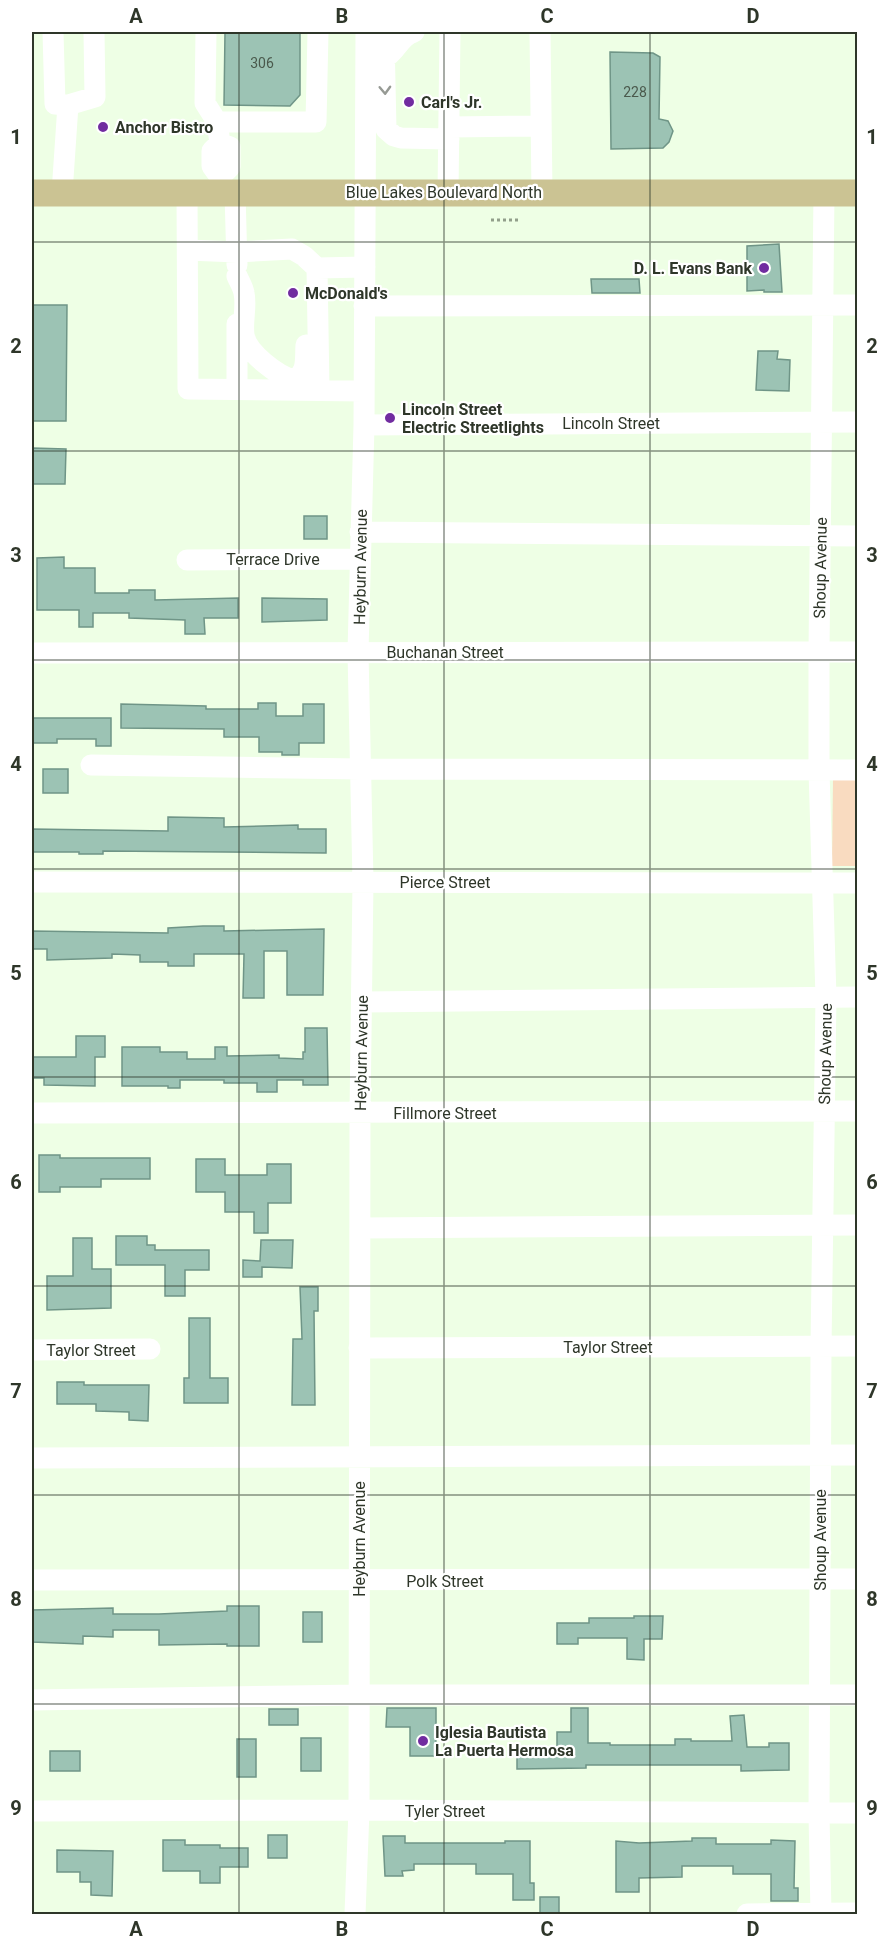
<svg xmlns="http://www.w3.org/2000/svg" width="889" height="1946" viewBox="0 0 889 1946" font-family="Roboto,sans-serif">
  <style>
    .green { fill: #f9dbc0 }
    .building { fill: #9cc3b4; stroke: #6f9587; stroke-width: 1.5 }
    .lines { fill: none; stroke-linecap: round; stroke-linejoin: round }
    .path { stroke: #929f8b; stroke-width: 3; stroke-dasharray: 3 3; stroke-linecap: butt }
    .minor { stroke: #fff; stroke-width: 21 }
    .major { stroke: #cbc393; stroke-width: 27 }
    .oneway { stroke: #969a94 }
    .grid { fill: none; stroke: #2e3629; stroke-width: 1.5; stroke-opacity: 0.55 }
    .poi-dot { fill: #712ca0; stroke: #fff; stroke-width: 2 }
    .labels { text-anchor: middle; stroke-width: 4.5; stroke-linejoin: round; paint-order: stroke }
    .number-label { font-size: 14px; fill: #4a594c }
    .poi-label { font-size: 16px; font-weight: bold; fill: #2e3629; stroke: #fff; text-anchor: start }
    .street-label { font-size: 16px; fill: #2e3629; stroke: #fff }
    .neatline { fill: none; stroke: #2e3629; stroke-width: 2 }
    .grid-label { font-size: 20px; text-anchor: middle; font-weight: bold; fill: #2e3629 }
  </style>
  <rect width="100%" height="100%" fill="#eeffe5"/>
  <path class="green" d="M833,779H857V866H832Z"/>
  <path class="building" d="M225,32H300V95L290,106L224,105Z
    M610,52L653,53L660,57L659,119L668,121L673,131L669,142L663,148L611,149Z
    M779,244L782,292H764V290L747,291V246Z
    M591,279H639L640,293H592Z
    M32,305H67L66,421H32Z
    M758,351H778L777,359L790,360L789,391L756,390Z
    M32,448L66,449L65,484H32Z
    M304,516H327V539H304Z
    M64,557V568H95V593H129V590H155V600L238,598V618H204L205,634H185V620L129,618V613H93V627H79V610H37V558Z
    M262,598L327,599V620L262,622Z
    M258,703H276V716H303V704H324V743H299V755H282V752H259V737H224V729L121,728V704L206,706V709H258Z
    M32,718H111V746H96V739H57V743H32Z
    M43,769H68V793H43Z
    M168,817L224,818V827L298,825V829H326V853L103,851V854H79V852H32V829L168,831Z
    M203,926H224V931L324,929L323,995H287V951H264V998H243L244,954H194V966H168V962H140V955L112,954V958L47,960V949H32V931L168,933V928Z
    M305,1028H327L328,1085H303V1080H277V1092H257V1083H224V1080H180V1088H168V1086H122V1047H160V1052H187V1059H215V1047H227V1056L279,1055V1058L303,1059V1052H305Z
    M76,1036H105V1057H95V1086L44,1085V1078H32V1057H76Z
    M39,1155H60V1158H150V1179H101V1187H60V1192H39Z
    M196,1159H225V1175H267V1164H291V1203H268V1233H254V1212H225V1192H196Z
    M116,1236H147V1245H155V1250H209V1270H185V1296H165V1265H116Z
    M73,1238H92V1269H111V1308L47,1310V1276H73Z
    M261,1240H293L292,1268L262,1267V1277H243V1260L260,1261Z
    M300,1287H318V1311H314L315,1405H292L293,1339H302Z
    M189,1318H210V1378H228V1403H184V1378H189Z
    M57,1382H84V1385H149L148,1421L129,1420V1412L96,1411V1404H57Z
    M227,1606H259V1646H227V1644L159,1645V1630H113V1637L83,1636V1644L32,1642V1610L113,1608V1614H159L227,1611Z
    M303,1612H322V1642H303Z
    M634,1616H663L662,1639H644V1660L627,1659V1638H578V1644H557V1623H589V1618H634Z
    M387,1708H436V1756H410V1727H386Z
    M571,1708H588V1743H610V1745H675V1739H691V1741H732L730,1716L744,1715L747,1747H769V1743H789V1770L741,1771V1765H586V1768L517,1769V1750H557V1732H571Z
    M269,1709H298V1725H269Z
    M301,1738H321V1771H301Z
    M237,1739H256V1777H237Z
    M50,1751H80V1771H50Z
    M268,1835H287V1858H268Z
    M383,1836H405V1843H505V1841H530V1883H534V1900H513V1874H476V1864H414V1870L402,1871L403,1876H385Z
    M692,1838H716V1844H771V1840L795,1841L794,1888H798V1901H771V1874H733V1866H682V1877L639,1878V1892H616V1841L639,1843L692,1841Z
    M163,1840H185V1845H220V1848H248V1867H220V1883H200V1871H163Z
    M57,1850L113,1851L112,1896L91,1895V1882H80V1872H57Z
    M540,1897H559V1913H540Z"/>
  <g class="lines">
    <path class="path" d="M491,220H521"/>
    <path class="minor" d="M53,32L55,104L68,105L95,97L94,32
      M206,32L205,103L217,122L220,143L212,151V166L220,177V193
      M386,32L384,38L386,129L394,136L401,138L449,139
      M540,32L542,193
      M384,58C397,52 399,36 414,32
      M217,122H316L318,32
      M449,127L540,126
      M220,143L230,147V167L220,177
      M62,193L68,105
      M187,193L188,389L364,391
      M235,193L237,265
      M448,193L450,32
      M188,250L237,252L292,249L304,256L317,268L319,390
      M317,268L365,267
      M237,276C239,281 243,287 244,293C247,307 242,321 244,335C247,353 278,376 294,380C308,373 305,359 306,345
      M364,306L858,305
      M237,324V389
      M364,425L858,422
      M360,532L858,536
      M187,560L359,559
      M32,653L858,652
      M91,765L361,769L858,770
      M32,882L858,883
      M363,1002L858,997
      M32,1113L858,1111
      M360,1228L858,1225
      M359,1348L858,1346
      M32,1350L150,1349
      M32,1458L858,1455
      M32,1580L858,1579
      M32,1700L358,1695H858
      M32,1811L359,1810L858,1813
      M355,1914L359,1810L360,1113L363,881L358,652L364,425L366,32
      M747,1914L858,1913
      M821,1914L819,1814L821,1347L826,997L819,771V651L824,193"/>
    <path class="major" d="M32,193H858"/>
  </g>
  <defs><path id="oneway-chevron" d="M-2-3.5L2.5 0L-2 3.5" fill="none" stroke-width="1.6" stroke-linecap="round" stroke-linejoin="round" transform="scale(1.5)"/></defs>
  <use class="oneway" href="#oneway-chevron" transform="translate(385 90) rotate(88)"/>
  <path class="grid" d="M239,32V1914M444,32V1914M650,32V1914M32,242H858M32,451H858M32,660H858M32,869H858M32,1077H858M32,1286H858M32,1495H858M32,1704H858"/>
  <g class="poi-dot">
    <circle cx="409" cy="102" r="6"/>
    <circle cx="103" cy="127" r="6"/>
    <circle cx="764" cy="268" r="6"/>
    <circle cx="293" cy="293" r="6"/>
    <circle cx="390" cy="418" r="6"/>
    <circle cx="423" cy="1741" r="6"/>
  </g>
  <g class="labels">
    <g class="number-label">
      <text x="262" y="68">306</text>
      <text x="635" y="97">228</text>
    </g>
    <g class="poi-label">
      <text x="421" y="108">Carl's Jr.</text>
      <text x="115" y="133">Anchor Bistro</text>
      <text x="752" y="274" text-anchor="end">D. L. Evans Bank</text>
      <text x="305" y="299">McDonald's</text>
      <text x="402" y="415">Lincoln Street<tspan x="402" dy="18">Electric Streetlights</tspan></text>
      <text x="435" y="1738">Iglesia Bautista<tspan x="435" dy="18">La Puerta Hermosa</tspan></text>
    </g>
    <g class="street-label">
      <text x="444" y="198">Blue Lakes Boulevard North</text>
      <text x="611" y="429">Lincoln Street</text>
      <text x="273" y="565">Terrace Drive</text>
      <text transform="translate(360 567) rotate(-89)" y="6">Heyburn Avenue</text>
      <text transform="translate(820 568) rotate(-89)" y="6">Shoup Avenue</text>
      <text x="445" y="658">Buchanan Street</text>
      <text x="445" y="888">Pierce Street</text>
      <text transform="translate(361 1053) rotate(-89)" y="6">Heyburn Avenue</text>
      <text transform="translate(825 1054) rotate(-89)" y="6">Shoup Avenue</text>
      <text x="445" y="1119">Fillmore Street</text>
      <text x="608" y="1353">Taylor Street</text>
      <text x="91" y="1356">Taylor Street</text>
      <text transform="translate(359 1539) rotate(-90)" y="6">Heyburn Avenue</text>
      <text transform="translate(820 1540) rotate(-90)" y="6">Shoup Avenue</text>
      <text x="445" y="1587">Polk Street</text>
      <text x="445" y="1817">Tyler Street</text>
    </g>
  </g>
  <rect width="889" height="1946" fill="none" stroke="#ffffff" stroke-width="66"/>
  <rect x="33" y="33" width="823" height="1880" class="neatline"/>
  <g class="grid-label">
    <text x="136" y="23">A</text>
    <text x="342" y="23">B</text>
    <text x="547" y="23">C</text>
    <text x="753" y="23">D</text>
    <text x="16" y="144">1</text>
    <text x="872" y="144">1</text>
    <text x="16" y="353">2</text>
    <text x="872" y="353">2</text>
    <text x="16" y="562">3</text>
    <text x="872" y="562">3</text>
    <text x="16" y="771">4</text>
    <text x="872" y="771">4</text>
    <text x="16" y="980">5</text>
    <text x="872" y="980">5</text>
    <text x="16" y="1189">6</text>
    <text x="872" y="1189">6</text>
    <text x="16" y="1398">7</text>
    <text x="872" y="1398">7</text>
    <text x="16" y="1606">8</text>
    <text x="872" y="1606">8</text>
    <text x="16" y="1815">9</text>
    <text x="872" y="1815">9</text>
    <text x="136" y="1936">A</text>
    <text x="342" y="1936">B</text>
    <text x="547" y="1936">C</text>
    <text x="753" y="1936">D</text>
  </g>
</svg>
